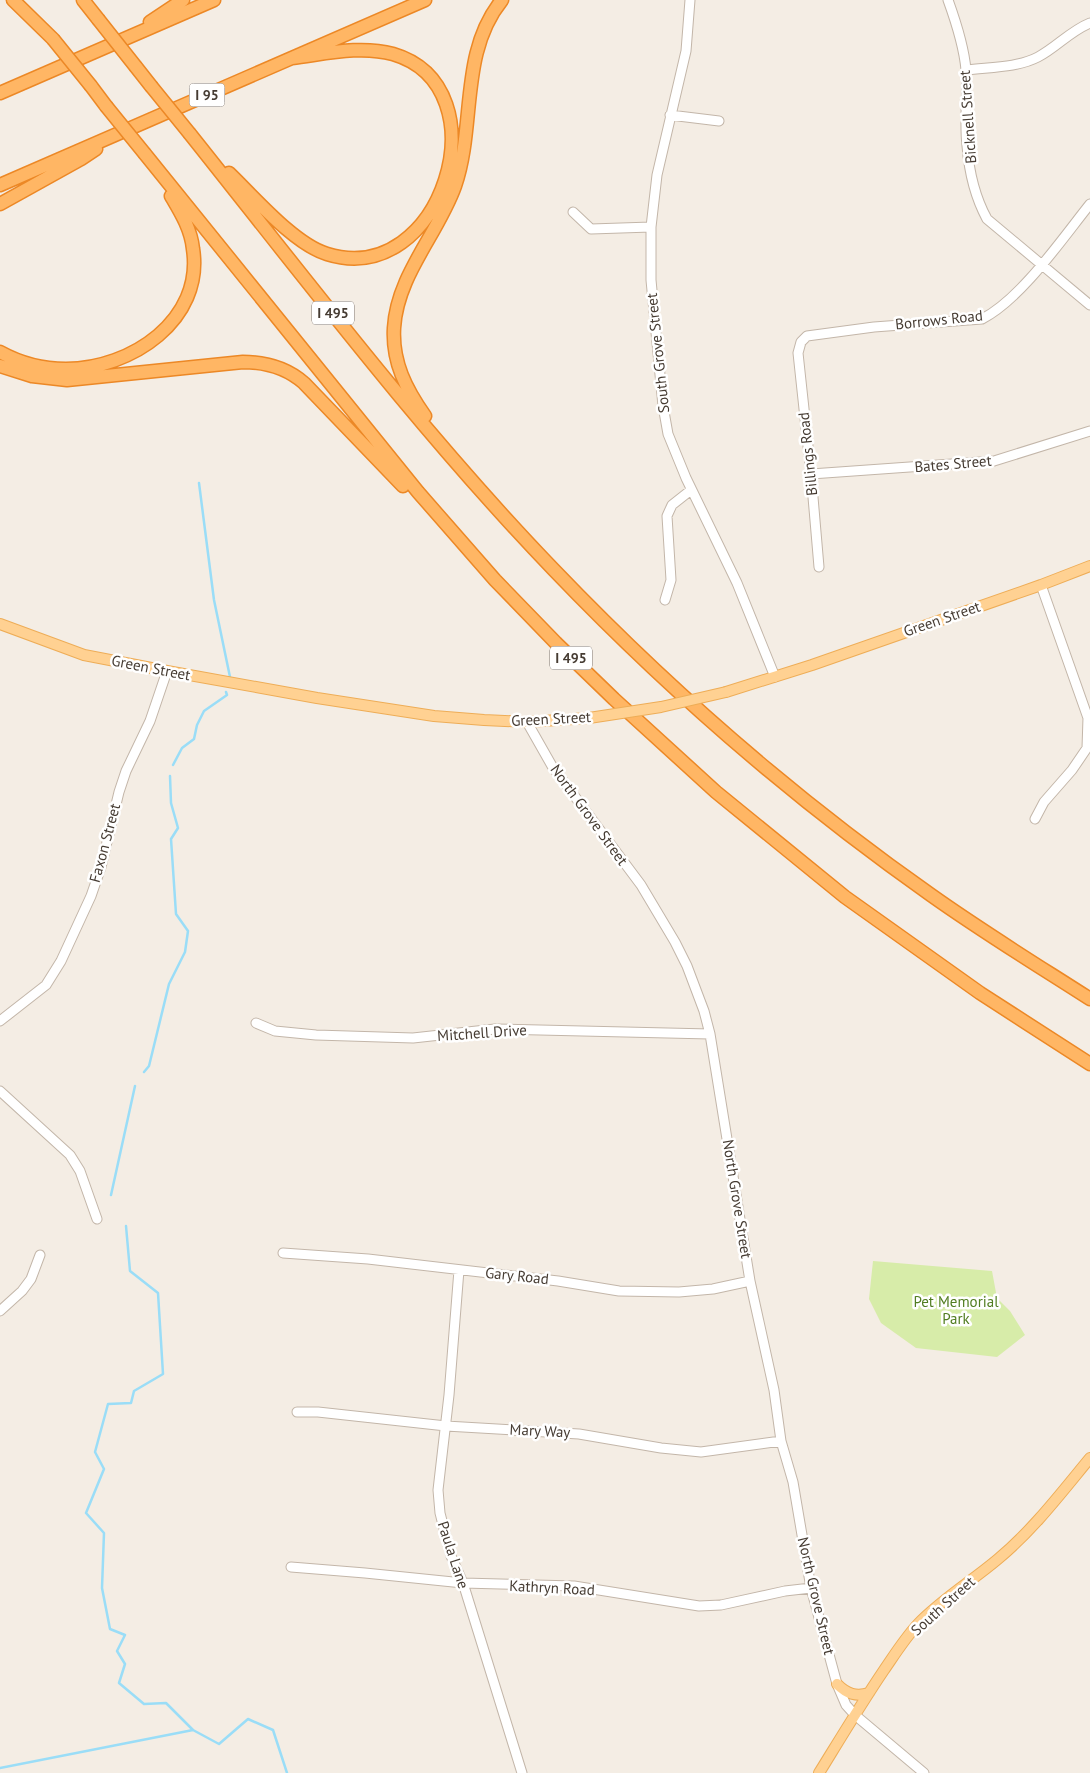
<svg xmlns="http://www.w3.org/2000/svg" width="1090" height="1773" viewBox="0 0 1090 1773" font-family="'PT Sans',sans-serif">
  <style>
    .green { fill: #d7eca9 }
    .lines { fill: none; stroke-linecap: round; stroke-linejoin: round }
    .stream { stroke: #9addf7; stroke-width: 2.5 }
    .minor-casing { stroke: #c3b6a9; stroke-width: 11 }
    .major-casing { stroke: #eead57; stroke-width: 12 }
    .highway-casing { stroke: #ec8826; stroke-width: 15 }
    .minor { stroke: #fff; stroke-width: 9 }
    .major { stroke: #ffd192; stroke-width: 10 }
    .highway { stroke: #ffb664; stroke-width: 12 }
    .major-bridge-casing { stroke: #eead57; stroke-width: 12; stroke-linecap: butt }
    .highway-bridge-casing { stroke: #ec8826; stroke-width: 15; stroke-linecap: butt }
    .major-bridge { stroke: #ffd192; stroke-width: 10 }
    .highway-bridge { stroke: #ffb664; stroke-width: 12 }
    .labels { text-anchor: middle; stroke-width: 5; stroke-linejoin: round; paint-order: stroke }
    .shield { fill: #fff; stroke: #7e7670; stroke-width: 1 }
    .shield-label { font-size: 14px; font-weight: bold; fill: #463c33 }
    .street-label { font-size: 15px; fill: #463c33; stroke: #fff }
    .park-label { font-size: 15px; fill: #517d21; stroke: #fff }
  </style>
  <rect width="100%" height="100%" fill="#f4ede4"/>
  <path class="green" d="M873,1261L992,1271L997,1298L1010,1311L1025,1335L997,1357L916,1348L881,1323L869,1299Z"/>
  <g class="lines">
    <path class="stream" d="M199,483L214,600L230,677
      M173,765L182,748L194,739L197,725L204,711L227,695L226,692
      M144,1072L149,1066L169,984L185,952L188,931L176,914L171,839L178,828L171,803L170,776
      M111,1195L135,1086
      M126,1226L130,1271L158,1293L163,1374L134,1391L131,1403L108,1404L95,1452L104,1469L86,1513L104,1533L102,1588L110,1629L125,1635L117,1651L125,1664L119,1683L144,1704L166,1703L193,1730
      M0,1768L193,1730L219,1744L248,1719L273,1730L287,1773"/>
    <g class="minor-casing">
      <path id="minor" d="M690,0L686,51L657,175L651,227V280L663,406L668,434L686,478L737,583L775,677
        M948,0C956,22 964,46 966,70C968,95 964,121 967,146C969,171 975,197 987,219L1090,305
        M966,70C989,67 1017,68 1038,57C1057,47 1070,31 1090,23
        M670,115L719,121
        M573,212L591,229L651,227
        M811,474L994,461L1090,431
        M819,567L811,474L798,353L801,342L807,336L874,327L982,319C1021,299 1062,239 1090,204
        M665,600L671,580L667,516L672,505L691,490
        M527,722L552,766L641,885L675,942L687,966L704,1011L710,1034L750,1281L774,1390L781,1441L793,1482L811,1588L837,1684L846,1705L855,1715L924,1773
        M1035,819L1044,802L1072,770L1087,748L1088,718L1041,585
        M0,1021L46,985L61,961L91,896L101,867L119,792L126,771L150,721L167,671
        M256,1023L275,1031L316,1035L413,1038L495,1029L710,1034
        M0,1091L70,1155L80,1171L97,1219
        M283,1253L368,1259L558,1281L619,1291L679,1292L713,1289L750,1281
        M459,1270L449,1395L438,1490L440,1513L451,1556L463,1583L522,1773
        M0,1311L22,1291L31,1279L40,1255
        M297,1412H318L446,1426L579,1434L661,1448L701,1452L781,1441
        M291,1567L365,1573L463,1583L574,1586L699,1606L721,1605L785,1591L811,1588"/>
    </g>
    <g class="major-casing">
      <path id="major" d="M0,624L84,655L167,671L317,698L434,716L484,720L527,722L589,718
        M726,692L812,665L1041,585L1090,566
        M837,1684C847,1694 856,1697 869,1693
        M819,1773C840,1739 861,1704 884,1670C895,1654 905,1638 918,1624C942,1599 972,1581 998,1559C1033,1530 1061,1493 1090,1458"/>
    </g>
    <g class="highway-casing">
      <path id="highway" d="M13,0L53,39
        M83,0L98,19
        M150,22L183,0
        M136,67L151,86
        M91,86L106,106
        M0,93L214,0
        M190,134C308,282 423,434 554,570C669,690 796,800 931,895C983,932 1037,965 1090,999
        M145,154L418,492L495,580L556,643L614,699L716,792L845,897L980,993L1090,1064
        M229,173C254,197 294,244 327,254C442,290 505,87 393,54C360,45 325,54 292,58
        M0,185L425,0
        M0,204L81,159L96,149
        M0,352C20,363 43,369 66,369C131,369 204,320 193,249C191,229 181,213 171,196
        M0,366L32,376L67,380L243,362C265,362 287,368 304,383L403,486
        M425,416C406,389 392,362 394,328C397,275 438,234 455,186C476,125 459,53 502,0"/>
    </g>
    <use href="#minor" class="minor"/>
    <use href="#major" class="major"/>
    <use href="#highway" class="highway"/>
    <g class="major-bridge-casing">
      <path id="major-bridge" d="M589,718L661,707L726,692"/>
    </g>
    <g class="highway-bridge-casing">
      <path id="highway-bridge" d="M98,19L136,67
        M53,39L91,86
        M151,86L190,134
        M106,106L145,154"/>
    </g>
    <use href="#major-bridge" class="major-bridge"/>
    <use href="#highway-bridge" class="highway-bridge"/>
  </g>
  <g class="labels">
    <g class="shield">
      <rect x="189.5" y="83.5" width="35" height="23" rx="4"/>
      <rect x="312" y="301.5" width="42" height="23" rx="4"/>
      <rect x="550" y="646.5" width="42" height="23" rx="4"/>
    </g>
    <g class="shield-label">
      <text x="207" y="100">I 95</text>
      <text x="333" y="318">I 495</text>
      <text x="571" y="663">I 495</text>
    </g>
    <g class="street-label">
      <text transform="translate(968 117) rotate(-94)" y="5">Bicknell Street</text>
      <text transform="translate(939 320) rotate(-6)" y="5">Borrows Road</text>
      <text transform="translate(658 353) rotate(-96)" y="5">South Grove Street</text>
      <text transform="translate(808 454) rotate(-96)" y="5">Billings Road</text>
      <text transform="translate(953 464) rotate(-5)" y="5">Bates Street</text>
      <text transform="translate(942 619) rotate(-19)" y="5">Green Street</text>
      <text transform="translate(151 668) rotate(11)" y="5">Green Street</text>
      <text transform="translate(551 719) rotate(-3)" y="5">Green Street</text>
      <text transform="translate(589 815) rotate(54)" y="5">North Grove Street</text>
      <text transform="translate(105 843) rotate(-75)" y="5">Faxon Street</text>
      <text transform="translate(482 1033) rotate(-4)" y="5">Mitchell Drive</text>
      <text transform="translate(737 1199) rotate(81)" y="5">North Grove Street</text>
      <text transform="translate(517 1276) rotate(6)" y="5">Gary Road</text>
      <text transform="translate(540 1431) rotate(3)" y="5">Mary Way</text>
      <text transform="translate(453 1555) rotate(72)" y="5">Paula Lane</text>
      <text transform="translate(552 1588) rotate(3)" y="5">Kathryn Road</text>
      <text transform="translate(816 1596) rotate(77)" y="5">North Grove Street</text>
      <text transform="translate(943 1606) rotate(-42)" y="5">South Street</text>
    </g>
    <g class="park-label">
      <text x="956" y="1307">Pet Memorial<tspan x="956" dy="17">Park</tspan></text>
    </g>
  </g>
</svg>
